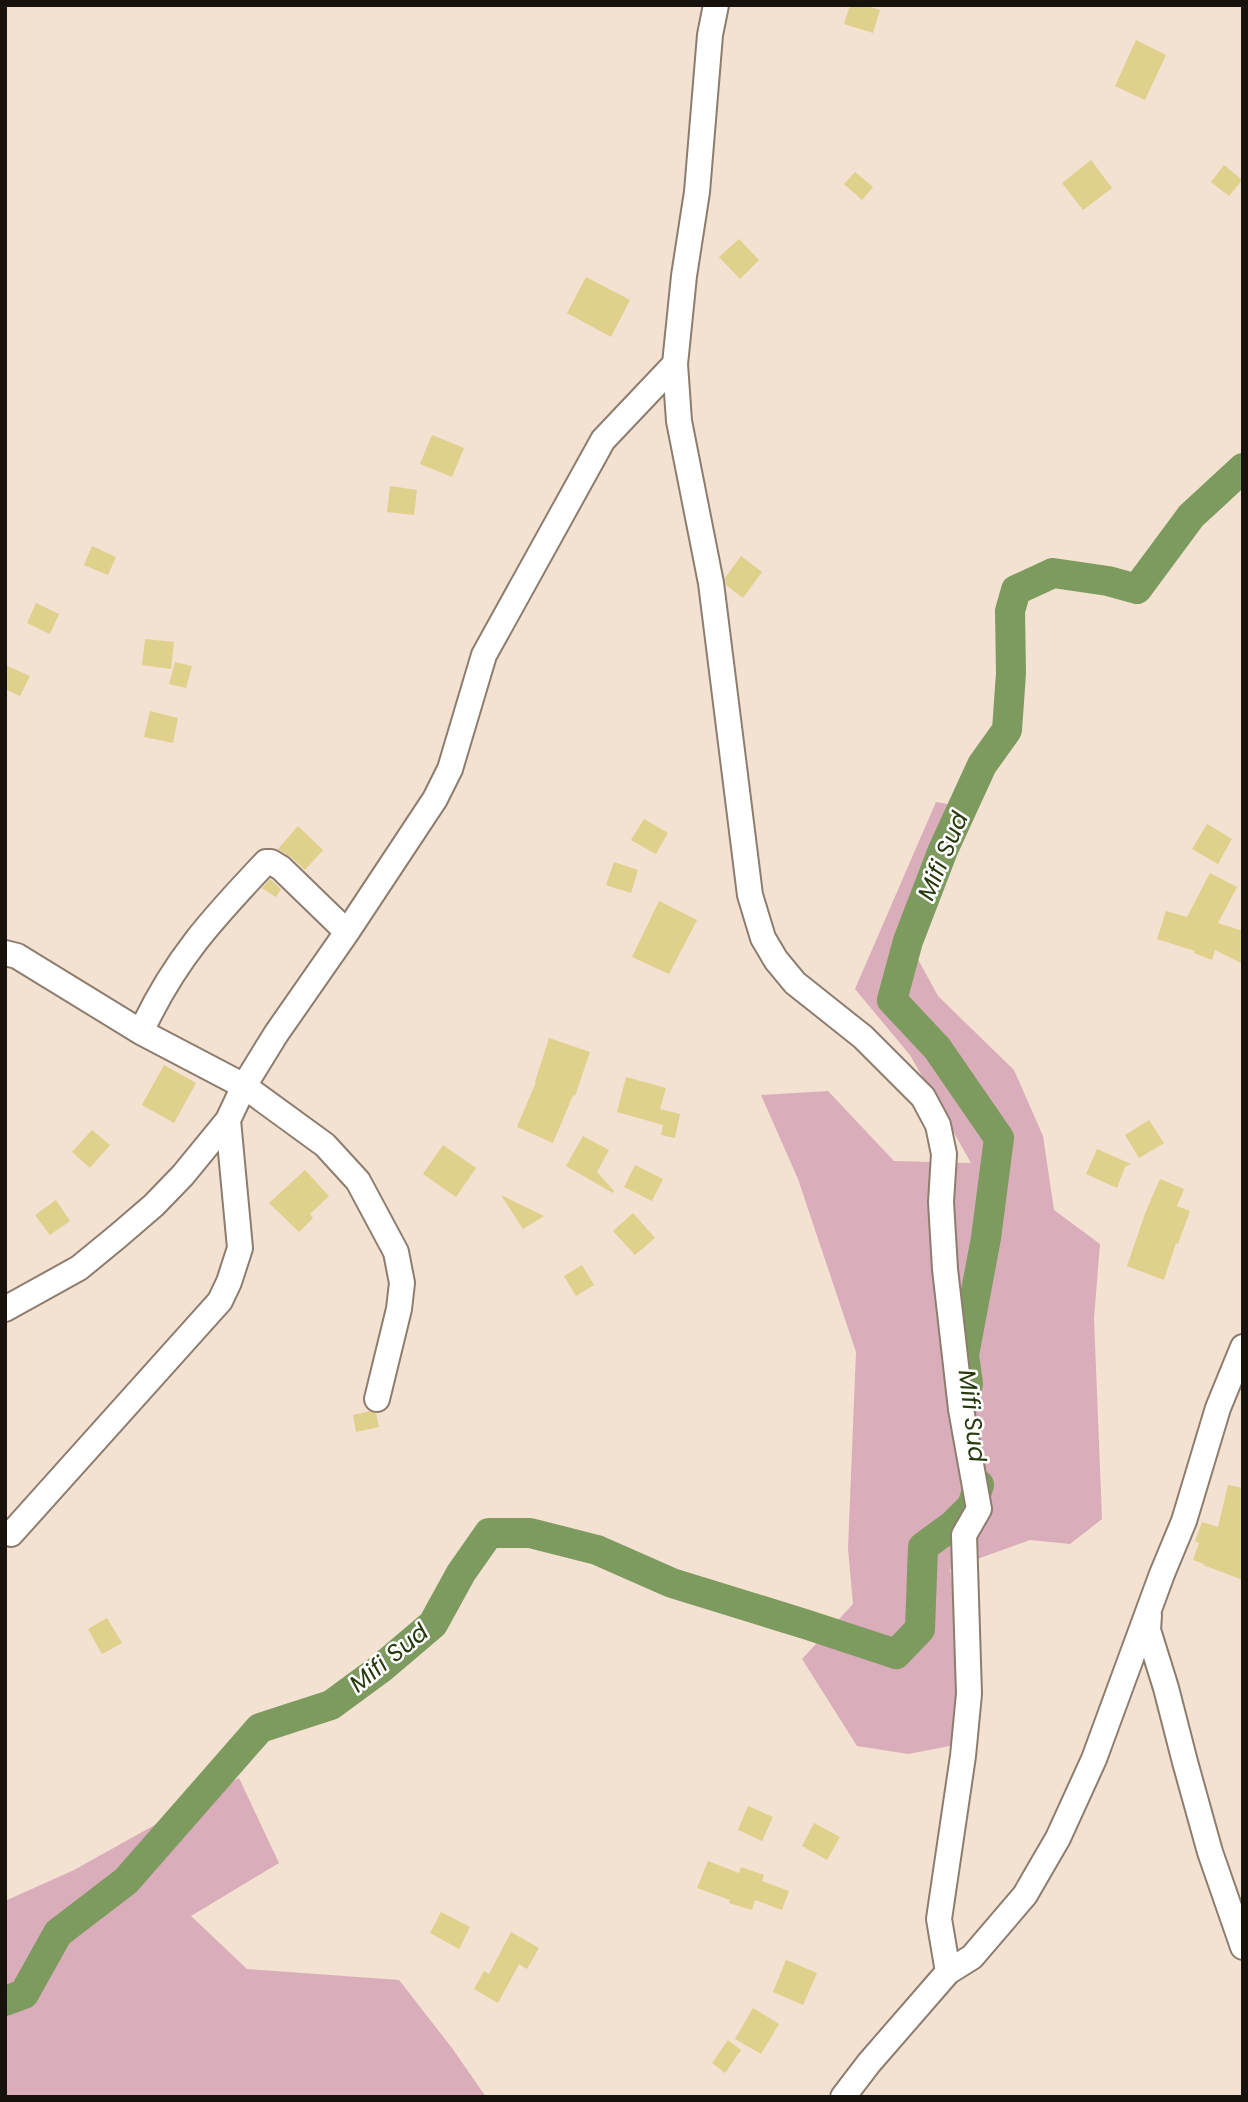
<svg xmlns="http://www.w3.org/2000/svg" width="1248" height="2102" viewBox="0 0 1248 2102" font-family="Poppins,sans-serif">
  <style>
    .green { fill: #d9adba }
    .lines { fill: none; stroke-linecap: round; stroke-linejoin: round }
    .river { stroke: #7d9a5f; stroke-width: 30 }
    .building { fill: #dfd08c }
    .minor-casing { stroke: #8d7d6f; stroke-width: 28 }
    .minor { stroke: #fff; stroke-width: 24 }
    .labels { text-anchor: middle; stroke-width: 5; stroke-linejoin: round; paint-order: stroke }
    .water-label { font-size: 24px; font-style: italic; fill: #273a0e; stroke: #fff }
  </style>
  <rect width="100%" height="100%" fill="#f3e1d1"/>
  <path class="green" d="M936,802L976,809L914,952L938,996L1014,1070L1043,1136L1054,1210L1100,1244L1094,1318L1102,1519L1070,1544L1030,1540L950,1569L964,1654L955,1745L908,1754L857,1746L802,1659L853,1604L848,1549L856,1352L798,1179L761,1095L828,1091L894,1161L971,1163L910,1055L855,989Z
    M239,1778L279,1863L191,1916L247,1969L399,1980L452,2048L486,2097H5V1901L74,1870Z"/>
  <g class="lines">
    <path class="river" d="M968,1384L964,1355L986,1238L999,1138L937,1048L892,1000L908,941L943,850L982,765L1007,730L1011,673L1010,611L1016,590L1053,573L1108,581L1137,589L1191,516L1243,468
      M5,2001L24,1994L58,1933L126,1881L260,1728L331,1705L380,1669L433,1624L461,1573L489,1533H530L597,1550L672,1583L808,1625L896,1654L920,1629L923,1547L953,1525L972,1506L979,1485"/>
  </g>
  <path class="building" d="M850,5H865L880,10L873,33L844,24Z
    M1136,40L1166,55L1145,100L1115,86Z
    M1091,160L1112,188L1083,210L1062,183Z
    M1224,165L1242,180L1229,196L1211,182Z
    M855,172L873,187L862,200L844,184Z
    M739,239L759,260L740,279L719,257Z
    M586,277L630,300L611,337L567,313Z
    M432,435L464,448L452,477L420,464Z
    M390,486L417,490L414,515L387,512Z
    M92,546L116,557L108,575L84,565Z
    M741,556L762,572L743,598L726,585L725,578Z
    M36,603L59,614L50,634L27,623Z
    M145,639L174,642L171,669L142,665Z
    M175,662L192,666L186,688L169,684Z
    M5,665L30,676L20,696L5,689Z
    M150,711L178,718L173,743L144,737Z
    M644,819L668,833L656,854L631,840Z
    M1207,824L1232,839L1218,864L1192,849Z
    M298,826L323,850L305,870L291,857L278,849Z
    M614,862L638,870L631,893L606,885Z
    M1210,873L1237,887L1218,923L1243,931V964L1215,950L1212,960L1194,953L1195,951L1157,939L1166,911L1187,917Z
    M270,879L281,889L276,897L262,888Z
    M659,901L697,920L669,974L632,957Z
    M549,1038L590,1052L575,1096L573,1095L553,1143L517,1127L536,1082H535Z
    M164,1065L196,1083L174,1123L142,1105Z
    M626,1077L666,1088L660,1109L680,1114L675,1138L661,1135L663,1125L617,1112Z
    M1149,1120L1164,1143L1139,1158L1125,1135Z
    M92,1130L110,1145L90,1168L72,1152Z
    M583,1136L609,1150L597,1172L614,1191L613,1193L566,1166Z
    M443,1145L476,1168L456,1197L423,1174Z
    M1097,1149L1131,1164L1125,1167L1117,1188L1086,1174Z
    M635,1165L663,1179L652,1201L624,1187Z
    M305,1170L329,1196L310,1214L313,1218L299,1232L269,1203Z
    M1160,1179L1184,1189L1177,1206L1190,1211L1178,1244L1176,1243L1164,1280L1127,1266L1146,1211Z
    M501,1195L544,1216L523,1229Z
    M56,1200L70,1221L50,1235L35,1215Z
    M633,1213L655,1238L635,1255L613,1231Z
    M582,1265L594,1285L576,1296L564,1276Z
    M370,1411L376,1413L379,1427L356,1432L353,1415Z
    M1228,1485L1243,1488V1580L1203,1565L1204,1564L1193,1560L1199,1543L1195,1541L1202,1522L1218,1527Z
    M107,1618L122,1643L102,1654L88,1629Z
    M748,1806L773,1817L762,1841L738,1830Z
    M814,1823L840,1837L827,1860L802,1846Z
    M708,1861L739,1873L741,1867L764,1875L762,1881L789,1891L782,1910L755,1900L752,1910L729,1903L730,1900L697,1888Z
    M441,1912L470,1927L459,1949L430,1933Z
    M511,1932L539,1948L527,1969L519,1964L498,2003L474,1989L484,1971L489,1974Z
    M786,1960L817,1973L803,2005L773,1992Z
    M753,2008L779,2024L761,2054L735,2039Z
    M728,2040L741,2050L725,2073L712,2063Z"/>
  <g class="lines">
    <g class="minor-casing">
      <path id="minor" d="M716,5L710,35L697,192L684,276L675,364L679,421L711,583L750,895L763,938L776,960L795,983L863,1037L923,1097L938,1125L944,1154L941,1202L945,1269L961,1409L979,1509L964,1535L969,1694L963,1756L939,1919L948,1972
        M5,953L17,956L141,1032L244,1086L325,1145L358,1181L396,1252L402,1283L399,1309L377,1399
        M141,1032C174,960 213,918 266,862H271L281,868L347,932
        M5,1309L79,1268L118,1236L154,1205L183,1175L228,1120L244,1086L276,1034L347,932L435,799L450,769L484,655L603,440L675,364
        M11,1534L220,1301L229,1282L240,1248L228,1120
        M1149,1615L1148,1630L1166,1688L1185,1762L1210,1852L1243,1947
        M843,2097L869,2063L948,1972L972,1957L1025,1895L1058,1838L1094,1759L1162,1574L1184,1521L1218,1408L1243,1347"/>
    </g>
    <use href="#minor" class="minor"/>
  </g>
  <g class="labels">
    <g class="water-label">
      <text transform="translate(943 856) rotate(-67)" y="8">Mifi Sud</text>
      <text transform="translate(972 1416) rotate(83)" y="8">Mifi Sud</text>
      <text transform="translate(389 1658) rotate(-39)" y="8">Mifi Sud</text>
    </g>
  </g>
  <rect width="1248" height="2102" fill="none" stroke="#18120d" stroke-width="14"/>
</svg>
